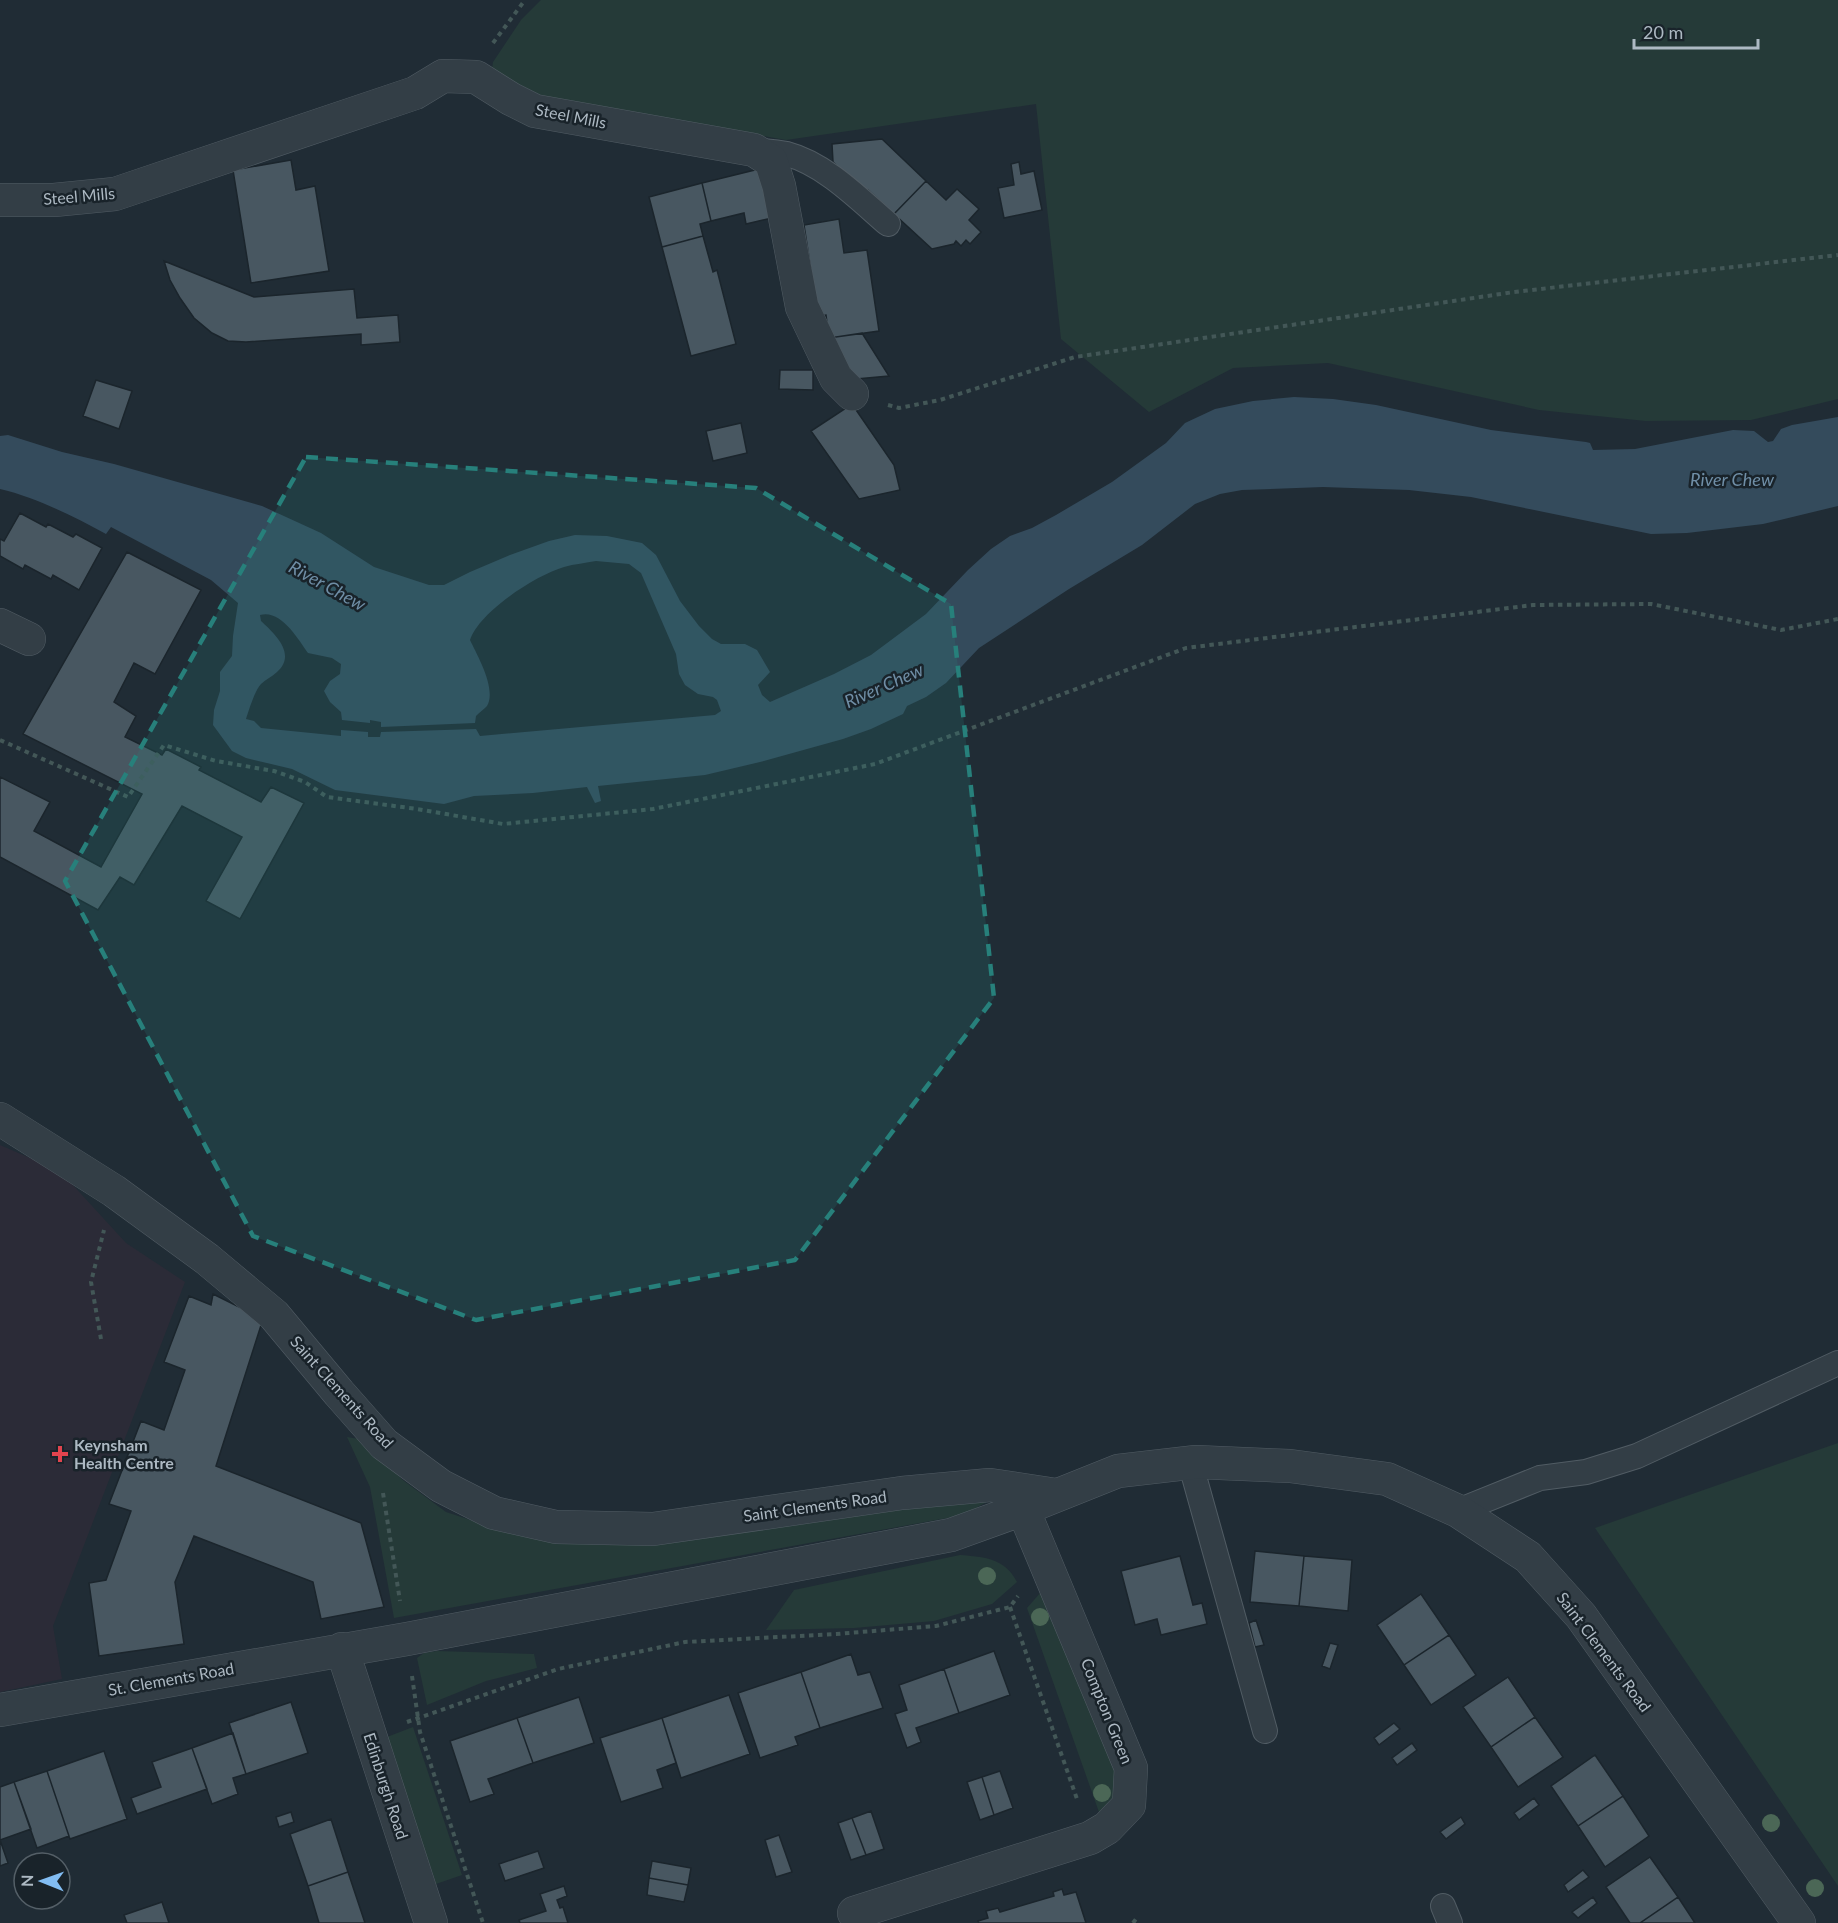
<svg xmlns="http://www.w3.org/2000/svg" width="1838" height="1923" viewBox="0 0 1838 1923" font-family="Lato,sans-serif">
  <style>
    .medical { fill: #2b2b37 }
    .green { fill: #253a38 }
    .water { fill: #344b5c; fill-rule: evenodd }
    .building { fill: #485761; stroke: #1b252c; stroke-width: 1.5 }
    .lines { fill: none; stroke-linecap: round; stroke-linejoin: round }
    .service-casing { stroke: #515c64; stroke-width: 26 }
    .minor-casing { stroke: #515c64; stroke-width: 34 }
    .path { stroke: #435757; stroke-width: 4; stroke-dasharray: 4.5 4.5; stroke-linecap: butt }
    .service { stroke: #333e46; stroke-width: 24 }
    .minor { stroke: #333e46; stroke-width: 33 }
    .tree { fill: #4b6756 }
    .marked { fill: #27807b; fill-opacity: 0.2; stroke: #27807b; stroke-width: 4.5; stroke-dasharray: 12 8; stroke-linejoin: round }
    .health-dot { fill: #e0444e; stroke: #19232a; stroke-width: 2 }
    .labels { text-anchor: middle; stroke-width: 5; stroke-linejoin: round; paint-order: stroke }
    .street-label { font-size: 16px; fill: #adb9c3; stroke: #19232a }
    .poi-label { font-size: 16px; font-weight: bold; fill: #adb9c3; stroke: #19232a; text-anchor: start }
    .water-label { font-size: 18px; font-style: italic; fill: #6f8ea6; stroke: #19232a }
  </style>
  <rect width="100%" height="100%" fill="#202c35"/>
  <path class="medical" d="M0,1145L60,1171L126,1243L185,1282L53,1626L62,1679L0,1692Z"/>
  <path class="green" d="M541,0H1838V399L1751,420L1646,421L1539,410L1328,363L1233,368L1149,412L1061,339L1036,104L786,140L514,93L490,82L493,62L521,20Z
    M347,1437L359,1439L404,1481L446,1512L504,1531L566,1544L652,1543L995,1497L964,1515L394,1618L370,1487Z
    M1838,1443V1886L1595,1528Z
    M960,1555C984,1557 1005,1558 1017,1582L992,1604L934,1621L854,1628L766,1630L794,1590Z
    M1041,1592L1117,1773L1114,1797L1100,1815L1027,1608Z
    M437,1651L534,1654L537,1668L486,1681L427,1705L417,1658L424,1653Z
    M413,1727L462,1875L436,1884L387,1737Z"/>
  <path class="water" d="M1294,397L1333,399L1376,405L1491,430L1586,442L1590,443L1593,450L1635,449L1733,430L1754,431L1768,442L1773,441L1781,429L1792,425L1838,417V506L1763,524L1687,533L1651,534L1471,497L1409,490L1323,487L1242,490L1220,494L1195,504L1142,545L1069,589L979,648L946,683L926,697L907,706L903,714L871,729L843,739L760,762L705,775L598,786L601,801L595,803L587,787L533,793L474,796L444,804L335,790L292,769L246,758L232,751L213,725L214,710L220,691V672L232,656L233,636L238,603L211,580L111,527L106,534C75,517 35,497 0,489V436L8,435L62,452L114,464L262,506L321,533L374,567L429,585H444L470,572L510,555L549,541L575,535L607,536L642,543L656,555L680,601L699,626L712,639L721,644H745L757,650L770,672L758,685L762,695L770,702L834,674L871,655L926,614L968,570L991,549L1010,536L1032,528L1056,515L1112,482L1166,443L1185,423L1215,409L1253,401ZM596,561L629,564L641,573L676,654L679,674L685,685L698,694L713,697L717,700L721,711L715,715L480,736L476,729L381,732L380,737H368V732L341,730V736L261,728L254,721L246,719C249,710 255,690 261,684C266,679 272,677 277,672C297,654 275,634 261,621L260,615C281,609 298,639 308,653L332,658L341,664L340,674L330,681L324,691L330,702L341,712L342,720L370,723V720L381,722V727L475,723L476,716C479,713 484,709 487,706C497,689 477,655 470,640C479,612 536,575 564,567C574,564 586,563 596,561Z"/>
  <path class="building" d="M882,139L926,181L894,214L868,190L866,193L833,162L832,144Z
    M291,160L296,190L315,186L329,271L251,283L233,170Z
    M1019,162L1021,174L1034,171L1042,210L1004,218L998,188L1014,185L1011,164Z
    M759,169L772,218L746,224L744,213L711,221L702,183Z
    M926,181L946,200L957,189L979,209L969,220L981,232L970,244L966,240L961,246L956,241L954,244L932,249L894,214Z
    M702,183L711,221L700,224L703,236L662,247L649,197Z
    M839,219L844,253L867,250L879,331L829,338L826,315L818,316L804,225Z
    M703,236L713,272L717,270L736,344L691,356L662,247Z
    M164,261L254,297L354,289L357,318L398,315L400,342L361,345V334L246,342L228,341L212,333L194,318L180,298L170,280Z
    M862,333L889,376L856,379L829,338Z
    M780,370H813V390L779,389Z
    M96,380L132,391L119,429L83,416Z
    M852,404L894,465L900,490L859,499L811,431Z
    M741,423L747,453L713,461L706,431Z
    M20,513L46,527L48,524L73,537L76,534L102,548L79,590L53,575L51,579L25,565L23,569L0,556V539L4,541Z
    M127,552L201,590L155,674L134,663L114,702L136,716L125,737L162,755L166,749L201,767L199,770L261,802L271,787L304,803L240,919L206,901L242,837L182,806L134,885L120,877L98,910L0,857V777L50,802L34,831L101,867L142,794L23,734Z
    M213,1294L263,1319L216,1466L361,1523L384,1607L321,1619L313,1582L194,1536L175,1582L184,1644L99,1656L89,1583L106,1580L131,1511L109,1504L141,1421L164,1430L185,1370L164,1362L189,1296L211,1305Z
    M1255,1551L1304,1556L1299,1606L1250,1602Z
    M1180,1556L1193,1605L1202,1603L1207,1624L1161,1635L1157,1619L1135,1625L1121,1571Z
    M1304,1556L1352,1560L1348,1611L1299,1606Z
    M1421,1594L1449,1635L1404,1665L1377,1625Z
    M1256,1620L1264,1645L1255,1647L1249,1623Z
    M1449,1635L1476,1675L1431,1705L1404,1665Z
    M1330,1643L1338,1645L1330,1669L1322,1666Z
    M994,1651L1010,1695L959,1713L944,1669Z
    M851,1654L858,1675L870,1672L883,1708L820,1728L801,1672Z
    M944,1669L959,1713L916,1728L921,1742L907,1748L895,1714L907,1710L899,1685Z
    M801,1672L820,1728L795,1737L798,1745L760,1758L738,1693Z
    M1508,1677L1535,1717L1491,1747L1463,1707Z
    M729,1695L750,1754L681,1778L662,1718Z
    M579,1697L594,1743L533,1763L517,1718Z
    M291,1702L308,1753L246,1774L229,1723Z
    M1535,1717L1563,1757L1518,1787L1491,1747Z
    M517,1718L533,1763L488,1779L494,1794L470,1802L450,1741Z
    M662,1718L676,1763L657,1770L663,1788L621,1802L600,1738Z
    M1394,1723L1400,1729L1379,1745L1374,1738Z
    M233,1733L246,1774L233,1778L238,1794L212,1804L192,1748Z
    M1412,1743L1417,1750L1397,1765L1392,1758Z
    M192,1748L207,1789L137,1814L131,1798L161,1787L152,1762Z
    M104,1751L127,1819L70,1839L47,1771Z
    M1595,1755L1623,1796L1578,1826L1551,1786Z
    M47,1771L69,1836L37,1848L14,1782Z
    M1000,1771L1013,1808L994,1815L982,1777Z
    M982,1777L994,1815L980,1820L967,1782Z
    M14,1782L31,1829L0,1840V1787Z
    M1623,1796L1649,1836L1605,1867L1578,1826Z
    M1534,1798L1539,1805L1519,1820L1514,1813Z
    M871,1811L884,1849L866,1855L852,1818Z
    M291,1812L294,1822L279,1827L276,1817Z
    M1461,1817L1465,1824L1446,1839L1440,1832Z
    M852,1818L866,1855L851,1860L838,1823Z
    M331,1819L348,1872L308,1886L290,1834Z
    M779,1835L792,1872L776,1877L765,1840Z
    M0,1840L8,1863L0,1866Z
    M538,1851L544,1868L505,1881L499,1864Z
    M1650,1857L1678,1897L1640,1923H1630L1606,1887Z
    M652,1861L691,1868L688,1885L649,1878Z
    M1583,1870L1589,1877L1568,1892L1564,1885Z
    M348,1872L365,1923H319L308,1886Z
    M649,1878L688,1885L684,1902L647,1895Z
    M564,1886L567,1896L557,1900L560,1908L563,1907L568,1923H520L519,1920L546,1911L540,1894Z
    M1062,1889L1064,1895L1076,1892L1086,1923H979L978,1921L988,1918L986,1911L998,1908L1000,1912L1054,1896L1053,1892Z
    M1593,1897L1597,1903L1578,1918L1572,1912Z
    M1678,1897L1695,1923H1640Z
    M162,1902L169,1923H127L124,1915Z"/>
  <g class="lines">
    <g class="service-casing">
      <path id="service" d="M754,150C765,151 777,152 787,154C825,164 859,199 888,224
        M1190,1462L1265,1731
        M1458,1511L1540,1478L1586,1472L1637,1456L1838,1363
        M1443,1906L1450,1923"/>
    </g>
    <g class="minor-casing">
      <path id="minor" d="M0,200H54L115,194L415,93L443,76L476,77L511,99L535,111L754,150L771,161L779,186L802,307L836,378L852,394
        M0,625L29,639
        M0,1119L114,1191L207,1259L274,1315L339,1393L384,1444L441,1486L494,1513L556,1527L653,1529L902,1493L990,1485L1056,1495
        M342,1649L431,1923
        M0,1710L407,1639L951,1535L1023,1509L1118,1471L1196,1462L1290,1466L1387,1479L1458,1511L1528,1557L1581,1616L1799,1923
        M854,1913L1090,1838L1107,1828L1129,1805L1131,1768L1023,1509"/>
    </g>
    <path class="path" d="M493,43L525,0
      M888,405L899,408L940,400L1075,357L1514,292L1838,255
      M0,740L128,797L164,745L216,761L274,771L305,782L327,797L417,809L503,824L653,809L875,764L1186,648L1533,605L1651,604L1781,630L1838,619
      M101,1339L91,1282L104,1230
      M383,1493L400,1601
      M1010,1607L1078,1802
      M412,1676L420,1732L483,1923
      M407,1722L558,1669L685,1642L836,1634L936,1626L1010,1607L1018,1596
      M1133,1923L1136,1919"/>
    <use href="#service" class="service"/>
    <use href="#minor" class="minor"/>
  </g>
  <g class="tree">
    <circle cx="987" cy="1576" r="9"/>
    <circle cx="1040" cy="1617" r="9"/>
    <circle cx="1102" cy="1793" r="9"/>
    <circle cx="1771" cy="1823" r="9"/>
    <circle cx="1815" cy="1888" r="9"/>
  </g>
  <path class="marked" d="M306,457L756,488L951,604L994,998L795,1260L476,1320L253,1236L65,881Z"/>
  <path class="health-dot" d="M57 1445h6v6h6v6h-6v6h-6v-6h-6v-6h6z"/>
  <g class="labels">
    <g class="street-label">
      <text transform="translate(571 116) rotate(11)" y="6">Steel Mills</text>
      <text transform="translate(79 196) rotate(-5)" y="6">Steel Mills</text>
      <text transform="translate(342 1392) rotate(48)" y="6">Saint Clements Road</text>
      <text transform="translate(815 1506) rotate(-8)" y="6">Saint Clements Road</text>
      <text transform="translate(1604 1652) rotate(53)" y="6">Saint Clements Road</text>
      <text transform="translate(171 1679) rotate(-10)" y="6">St. Clements Road</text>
      <text transform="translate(1107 1711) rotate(68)" y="6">Compton Green</text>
      <text transform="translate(386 1786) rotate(72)" y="6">Edinburgh Road</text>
    </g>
    <g class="poi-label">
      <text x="74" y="1451">Keynsham<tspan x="74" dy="18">Health Centre</tspan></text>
    </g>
    <g class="water-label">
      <text x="1732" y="486">River Chew</text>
      <text transform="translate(327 586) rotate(29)" y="6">River Chew</text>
      <text transform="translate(884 686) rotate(-24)" y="6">River Chew</text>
    </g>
  </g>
  <g transform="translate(42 1881) rotate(271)"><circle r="28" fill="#19232a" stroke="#545f67" stroke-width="1.5"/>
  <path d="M0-4.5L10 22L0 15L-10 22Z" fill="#82bdf3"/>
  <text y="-9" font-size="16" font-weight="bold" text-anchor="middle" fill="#adb9c3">N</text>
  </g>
  <path d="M1634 39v9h124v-9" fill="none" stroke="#adb9c3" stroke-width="3"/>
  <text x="1643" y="39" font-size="18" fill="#adb9c3" stroke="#19232a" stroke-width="4.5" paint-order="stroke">20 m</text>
</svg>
